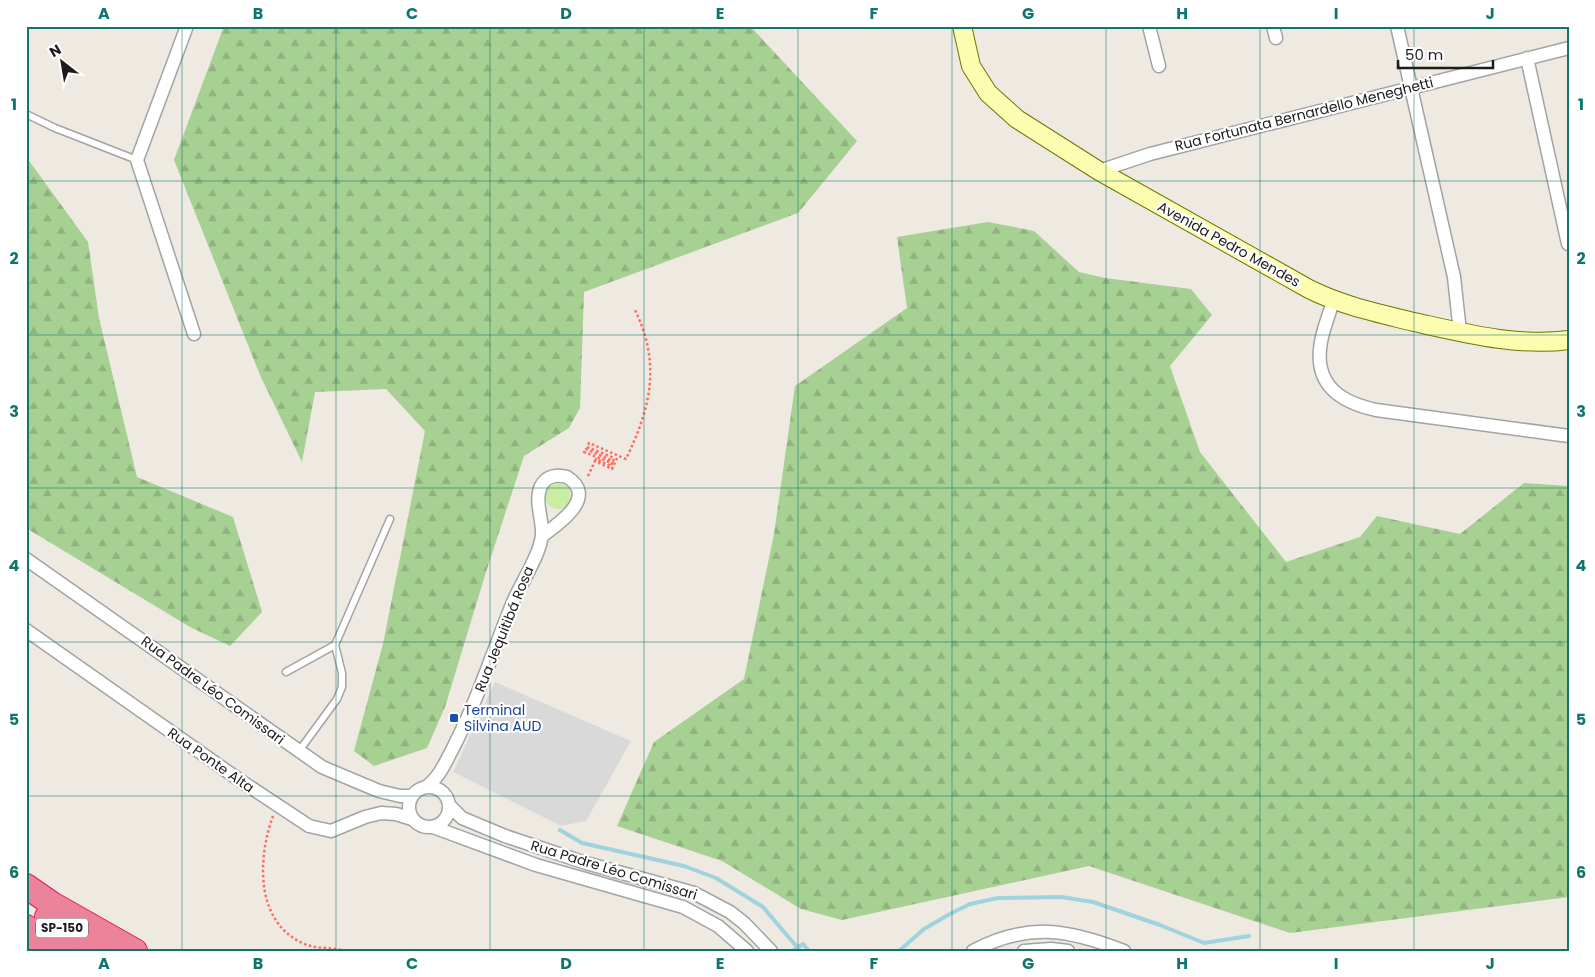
<svg xmlns="http://www.w3.org/2000/svg" width="1595" height="977" viewBox="0 0 1595 977" font-family="Poppins,sans-serif">
  <style>
    .residential { fill: #dad9d9 }
    .grass { fill: #caeca3 }
    .forest { fill: url(#forest-firs) }
    .lines { fill: none; stroke-linecap: round; stroke-linejoin: round }
    .stream { stroke: #9ed3df; stroke-width: 4 }
    .lane-casing { stroke: #a3a3a3; stroke-width: 9 }
    .street-casing { stroke: #a3a3a3; stroke-width: 15 }
    .secondary-casing { stroke: #6e7600; stroke-width: 20 }
    .highway-casing { stroke: #e11a65; stroke-width: 26 }
    .path { stroke: #ff6c61; stroke-width: 2.5; stroke-dasharray: 2.5 2.5; stroke-linecap: butt }
    .lane { stroke: #fff; stroke-width: 6 }
    .street { stroke: #fff; stroke-width: 12 }
    .secondary { stroke: #fcfdb0; stroke-width: 18 }
    .highway { stroke: #eb839b; stroke-width: 24 }
    .grid { fill: none; stroke: #0f766e; stroke-width: 1; stroke-opacity: 0.55 }
    .transit-dot { fill: #1a4fb4; stroke: #fff; stroke-width: 2 }
    .labels { text-anchor: middle; stroke-width: 4.5; stroke-linejoin: round; paint-order: stroke }
    .shield { fill: #fff; stroke: #606060; stroke-width: 1 }
    .shield-label { font-size: 12px; font-weight: bold; fill: #1c1c1c }
    .street-label { font-size: 14px; fill: #1c1c1c; stroke: #fff }
    .transit-label { font-size: 14px; fill: #164399; stroke: #fff; text-anchor: start }
    .neatline { fill: none; stroke: #0f766e; stroke-width: 2 }
    .grid-label { font-size: 16px; text-anchor: middle; font-weight: bold; fill: #0f766e }
  </style>
  <defs>
    <pattern id="forest-firs" width="22" height="20" patternUnits="userSpaceOnUse" patternTransform="scale(1.25)"><rect width="22" height="20" fill="#a7d093"/><path d="M5 1l3.5 6h-7zM16 11l3.5 6h-7z" fill="#8fb27e"/></pattern>
  </defs>
  <rect width="100%" height="100%" fill="#eee9e1"/>
  <path class="residential" d="M495,682L631,741L586,821L561,826L453,772Z"/>
  <path class="grass" d="M545 496a13 13 0 1 1 26 0a13 13 0 1 1-26 0Z"/>
  <path class="forest" d="M224,26H750L857,141L798,213L584,292L580,408L569,428L524,456L486,572L445,707L427,748L374,766L354,751L383,644L425,431L386,389L315,392L302,462L260,375L174,160Z
    M26,159L30,162L88,242L99,318L137,477L233,517L262,612L230,646L190,627L26,528Z
    M988,222L1034,231L1079,272L1105,278L1191,289L1212,315L1170,366L1200,452L1286,562L1360,537L1377,516L1460,534L1524,483L1569,486V897L1290,933L1089,866L842,920L801,909L722,861L617,826L654,742L744,679L774,534L795,386L907,308L897,237Z"/>
  <g class="lines">
    <path class="stream" d="M560,830L582,843L684,866L716,878L763,907L797,947
      M793,951L803,944L809,951
      M899,951L924,929L948,915L970,904L998,898L1061,897L1093,902L1160,925L1204,943L1249,936"/>
    <g class="lane-casing">
      <path id="lane" d="M26,114L55,128L137,160
        M286,672L335,645
        M299,751L337,699L342,687V673L335,645L390,519"/>
    </g>
    <g class="street-casing">
      <path id="street" d="M187,26L137,160L194,334
        M1149,26L1159,66
        M1273,26L1276,38
        M1397,26L1454,277L1460,332
        M1527,58L1568,244
        M1099,171L1150,154L1569,48
        M1333,301C1329,316 1321,333 1320,349C1316,388 1344,403 1376,410L1569,436
        M26,559L322,767L379,791L400,796H412
        M26,630L241,781L309,826L331,831L365,817L381,813L396,814L412,819
        M409 807a20 20 0 1 1 40 0a20 20 0 1 1-40 0Z
        M426,787C439,778 445,763 452,750C477,702 493,651 513,602C521,583 540,555 542,535C543,519 534,501 541,486C546,476 557,474 567,477C599,497 558,524 542,536
        M449,805L462,818L505,836L586,863L694,893L730,912L744,923L771,951
        M433,827L536,865L683,907L718,926L747,951
        M973,951C1028,922 1068,929 1124,951
        M1024,951L1051,949L1068,951"/>
    </g>
    <g class="secondary-casing">
      <path id="secondary" d="M962,26L971,66L988,93L1017,119L1099,171L1309,289C1343,306 1378,313 1414,322C1464,333 1518,347 1569,340"/>
    </g>
    <g class="highway-casing">
      <path id="highway" d="M26,886L52,904L135,951
        M47,917L98,951
        M26,927L61,951
        M26,950L27,951"/>
    </g>
    <path class="path" d="M595,461L596,459L611,466L612,463L584,452L586,449L613,461L614,458L587,447L589,443L626,459C651,407 661,364 635,310
      M588,476L595,461L612,469L618,456
      M273,816C257,860 255,925 307,945C319,949 332,947 345,951"/>
    <use href="#lane" class="lane"/>
    <use href="#street" class="street"/>
    <use href="#secondary" class="secondary"/>
    <use href="#highway" class="highway"/>
  </g>
  <path class="grid" d="M182,26V951M336,26V951M490,26V951M644,26V951M798,26V951M952,26V951M1106,26V951M1260,26V951M1414,26V951M26,181H1569M26,335H1569M26,488H1569M26,642H1569M26,796H1569"/>
  <rect class="transit-dot" x="449" y="713" width="10" height="10" rx="2.5"/>
  <g class="labels">
    <rect class="shield" x="36" y="918.5" width="52" height="19" rx="4"/>
    <g class="shield-label">
      <text x="62" y="932">SP-150</text>
    </g>
    <g class="street-label">
      <text transform="translate(1304 114) rotate(-14)" y="5">Rua Fortunata Bernardello Meneghetti</text>
      <text transform="translate(1229 244) rotate(29)" y="5">Avenida Pedro Mendes</text>
      <text transform="translate(504 629) rotate(-68)" y="5">Rua Jequitibá Rosa</text>
      <text transform="translate(213 690) rotate(36)" y="5">Rua Padre Léo Comissari</text>
      <text transform="translate(211 760) rotate(35)" y="5">Rua Ponte Alta</text>
      <text transform="translate(614 870) rotate(17)" y="5">Rua Padre Léo Comissari</text>
    </g>
    <g class="transit-label">
      <text x="464" y="715">Terminal<tspan x="464" dy="16">Silvina AUD</tspan></text>
    </g>
  </g>
  <rect width="1595" height="977" fill="none" stroke="#ffffff" stroke-width="55"/>
  <g transform="translate(62 62) rotate(329)" stroke="#ffffff" stroke-width="4" paint-order="stroke">
  <path d="M0-4L9 19L0 12L-9 19Z" fill="#1c1c1c"/>
  <text y="-8" font-size="14" font-weight="bold" text-anchor="middle" fill="#1c1c1c">N</text>
  </g>
  <path d="M1398 60v8h95v-8" fill="none" stroke="#1c1c1c" stroke-width="2.5"/>
  <text x="1405" y="60" font-size="15" fill="#1c1c1c" stroke="#ffffff" stroke-width="4" paint-order="stroke">50 m</text>
  <rect x="28" y="28" width="1540" height="922" class="neatline"/>
  <g class="grid-label">
    <text x="104" y="19">A</text>
    <text x="258" y="19">B</text>
    <text x="412" y="19">C</text>
    <text x="566" y="19">D</text>
    <text x="720" y="19">E</text>
    <text x="874" y="19">F</text>
    <text x="1028" y="19">G</text>
    <text x="1182" y="19">H</text>
    <text x="1336" y="19">I</text>
    <text x="1490" y="19">J</text>
    <text x="14" y="110">1</text>
    <text x="1581" y="110">1</text>
    <text x="14" y="264">2</text>
    <text x="1581" y="264">2</text>
    <text x="14" y="417">3</text>
    <text x="1581" y="417">3</text>
    <text x="14" y="571">4</text>
    <text x="1581" y="571">4</text>
    <text x="14" y="725">5</text>
    <text x="1581" y="725">5</text>
    <text x="14" y="878">6</text>
    <text x="1581" y="878">6</text>
    <text x="104" y="969">A</text>
    <text x="258" y="969">B</text>
    <text x="412" y="969">C</text>
    <text x="566" y="969">D</text>
    <text x="720" y="969">E</text>
    <text x="874" y="969">F</text>
    <text x="1028" y="969">G</text>
    <text x="1182" y="969">H</text>
    <text x="1336" y="969">I</text>
    <text x="1490" y="969">J</text>
  </g>
</svg>
